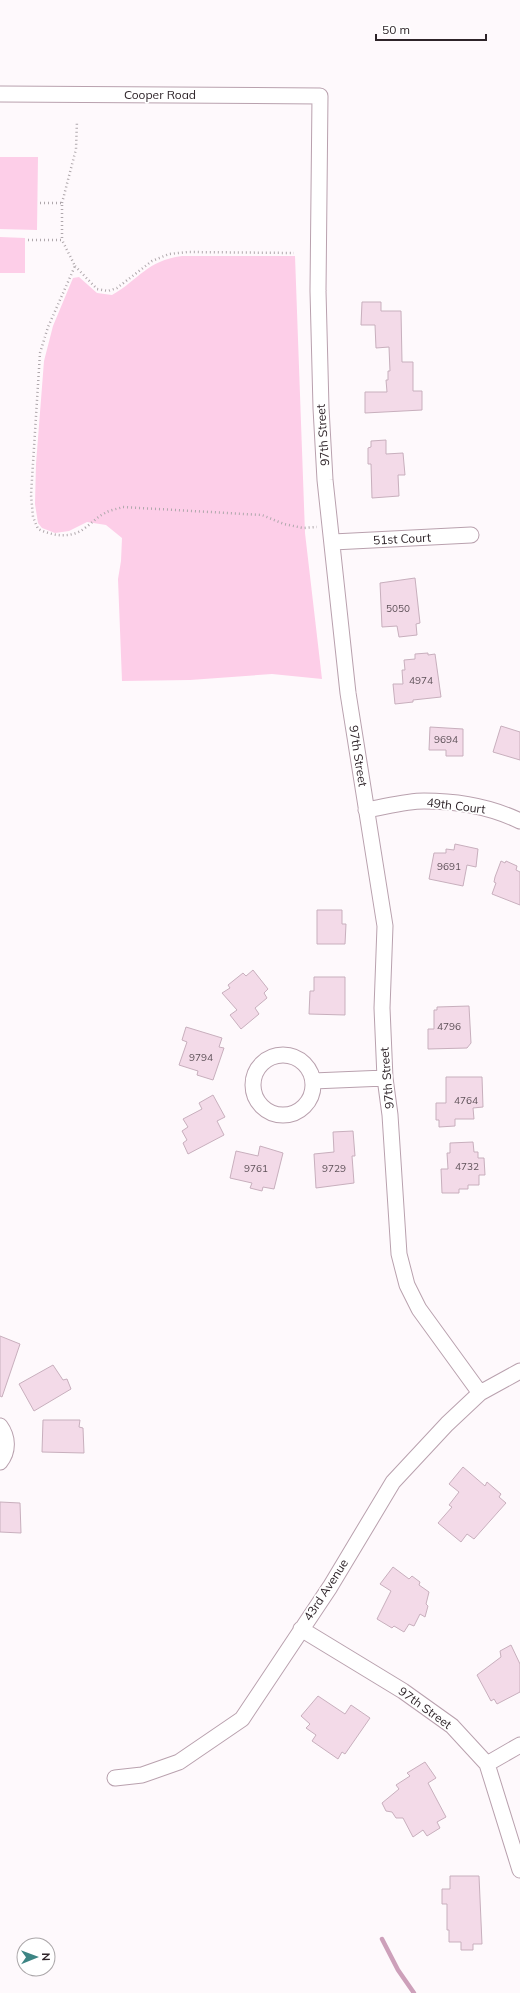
<svg xmlns="http://www.w3.org/2000/svg" width="520" height="1993" viewBox="0 0 520 1993" font-family="Mulish,sans-serif">
  <style>
    .green { fill: #fdcee8 }
    .lines { fill: none; stroke-linecap: round; stroke-linejoin: round }
    .stream { stroke: #cda0ba; stroke-width: 4.5 }
    .building { fill: #f3dae8; stroke: #c8afbd }
    .minor-casing { stroke: #b9a1ae; stroke-width: 17 }
    .path { stroke: #afa8ac; stroke-width: 2.5; stroke-dasharray: 1 3; stroke-linecap: butt }
    .minor { stroke: #fff; stroke-width: 15 }
    .labels { text-anchor: middle; stroke-width: 3.5; stroke-linejoin: round; paint-order: stroke }
    .number-label { font-size: 10px; fill: #5f5259 }
    .street-label { font-size: 12px; fill: #2e2429; stroke: #fff }
  </style>
  <rect width="100%" height="100%" fill="#fef9fc"/>
  <path class="green" d="M0,157H38L37,230L0,229Z
    M0,237L25,238V273H0Z
    M182,256H295L305,533L322,679L272,674L190,680L122,681L118,579L121,561L122,538L106,525L87,522L69,531L55,533L42,528L38,523L35,504L36,464L44,361L53,326L73,278L79,277L97,293L112,295C140,279 146,261 182,256Z"/>
  <g class="lines">
    <path class="stream" d="M382,1939L398,1970L414,1993"/>
  </g>
  <path class="building" d="M362,302H381V311H401L402,362H413V391H422V410L365,413V392H387L386,380H388V371H390L389,347L376,348L375,325H361Z
    M386,440V454L403,453L405,475H398L399,496L372,498L371,464H368V448L371,447V441Z
    M415,578L420,623L416,624L417,635L399,637L397,626L382,627L380,583Z
    M428,653V655L435,654L441,697L413,700V702L395,704L393,684H403L402,670H405L404,660L415,659V654Z
    M501,726L520,732V760L493,752Z
    M430,727L463,729V756H446V750H429Z
    M455,844L478,849L476,867L467,865L463,886L429,879L434,853H446V849L454,850Z
    M501,861L505,863L506,861L517,866L516,870L520,872V905L492,894L496,883L494,882L495,877Z
    M317,910H342V924H346L345,944H317Z
    M253,970L268,989L264,993L267,998L255,1008L259,1014L241,1029L230,1015L237,1010L222,993L230,988L228,985L243,973L246,976Z
    M314,977H345V1015L309,1014L310,991H314Z
    M469,1006L471,1043L467,1048L428,1049V1029H434V1010H437V1007Z
    M186,1027L222,1038L219,1047L224,1048L213,1080L197,1075L198,1071L179,1065L187,1042L182,1040Z
    M446,1077H482L483,1107L473,1108L474,1119H455V1126L439,1127V1120H436V1103H446Z
    M213,1095L225,1117L217,1121L224,1135L188,1154L183,1143L187,1140L182,1131L188,1127L183,1119L202,1109L199,1103Z
    M353,1131L355,1156H352L354,1183L316,1188L314,1154L334,1152L333,1132Z
    M473,1142L474,1152H478V1158H484L485,1175H479V1185H468V1189H459V1193H442L441,1169H448L447,1153H450V1143Z
    M260,1146L283,1153L274,1189L263,1187L262,1191L250,1188L252,1183L230,1178L236,1151L258,1156Z
    M0,1336L20,1344L2,1397L0,1396Z
    M53,1365L63,1380L67,1379L71,1389L34,1411L19,1384Z
    M43,1420H80L79,1427L83,1428L84,1453L42,1452Z
    M463,1467L485,1486L487,1482L501,1494L499,1497L506,1503L474,1539L467,1534L461,1542L438,1523L452,1507L449,1505L459,1492L449,1484Z
    M0,1502L20,1503L21,1533L0,1532Z
    M393,1567L409,1579L412,1576L420,1582L419,1585L429,1592L426,1604L428,1606L425,1617L420,1614L414,1626L409,1624L404,1632L394,1626L392,1628L377,1619L391,1591L380,1584Z
    M511,1645L520,1664V1692L497,1704L494,1699L491,1701L477,1675L501,1657L500,1651Z
    M318,1696L345,1714L351,1705L370,1718L345,1754L342,1752L338,1759L312,1741L316,1735L306,1728L310,1724L301,1716Z
    M425,1762L436,1778L428,1783L446,1817L437,1822L440,1828L427,1836L423,1830L413,1837L403,1818H396L392,1812L386,1811L382,1803L399,1789L396,1785L410,1776L407,1773Z
    M450,1876H479L482,1944H473V1950H461V1942H449V1930H447V1904H442V1889H450Z"/>
  <g class="lines">
    <g class="minor-casing">
      <path id="minor" d="M0,94L320,96L318,291L321,408L325,480L348,693L385,926L382,1008L385,1078L390,1115L399,1254L407,1285L419,1309L480,1393
        M333,542L471,535
        M366,810C385,807 405,801 424,801C456,801 491,807 520,821
        M253 1085a30 30 0 1 1 60 0a30 30 0 1 1-60 0Z
        M313,1081L385,1078
        M0,1426C8,1437 9,1451 0,1462
        M301,1629L403,1691L452,1726L487,1764L520,1870
        M487,1764L520,1745
        M115,1778L142,1775L179,1762L242,1719L330,1587L393,1482L447,1424L480,1393L520,1371"/>
    </g>
    <path class="path" d="M40,203H62V240
      M62,203L76,149L77,121
      M28,240H62L75,266L48,327L40,353L31,495L33,517L38,529C53,536 71,539 85,528C92,523 97,517 105,513C110,510 117,509 123,507L262,515L284,524L303,528L317,527
      M75,266L97,289L108,291L117,288L152,261L169,254L188,252L294,253"/>
    <use href="#minor" class="minor"/>
  </g>
  <g class="labels">
    <g class="number-label">
      <text x="398" y="612">5050</text>
      <text x="421" y="684">4974</text>
      <text x="446" y="743">9694</text>
      <text x="449" y="870">9691</text>
      <text x="449" y="1030">4796</text>
      <text x="201" y="1061">9794</text>
      <text x="466" y="1104">4764</text>
      <text x="467" y="1170">4732</text>
      <text x="256" y="1172">9761</text>
      <text x="334" y="1172">9729</text>
    </g>
    <g class="street-label">
      <text x="160" y="99">Cooper Road</text>
      <text transform="translate(323 435) rotate(-94)" y="4">97th Street</text>
      <text transform="translate(402 539) rotate(-3)" y="4">51st Court</text>
      <text transform="translate(358 756) rotate(81)" y="4">97th Street</text>
      <text transform="translate(456 806) rotate(7)" y="4">49th Court</text>
      <text transform="translate(387 1078) rotate(-95)" y="4">97th Street</text>
      <text transform="translate(326 1590) rotate(-57)" y="4">43rd Avenue</text>
      <text transform="translate(425 1708) rotate(36)" y="4">97th Street</text>
    </g>
  </g>
  <g transform="translate(36 1957) rotate(89)"><circle r="19" fill="#ffffff" stroke="#aba7a9"/>
  <path d="M0-3L7 15L0 10L-7 15Z" fill="#3d8584"/>
  <text y="-6" font-size="11" font-weight="bold" text-anchor="middle" fill="#2e2429">N</text>
  </g>
  <path d="M376 34v6h110v-6" fill="none" stroke="#2e2429" stroke-width="2"/>
  <text x="382" y="34" font-size="12" fill="#2e2429" stroke="#ffffff" stroke-width="3" paint-order="stroke">50 m</text>
</svg>
